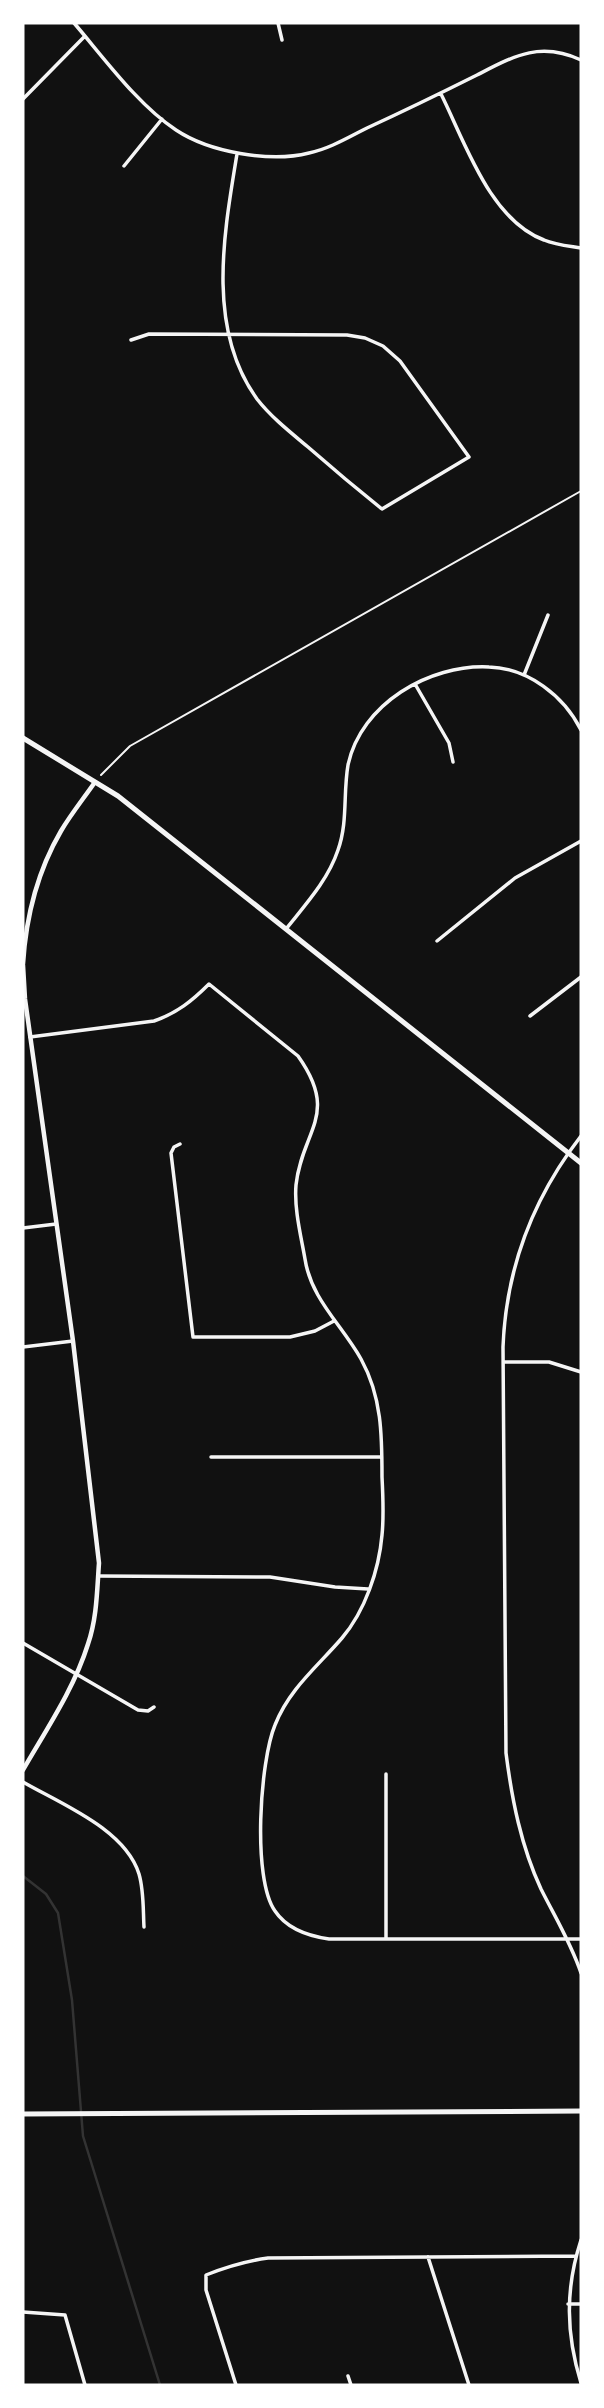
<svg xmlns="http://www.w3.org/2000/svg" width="604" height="2408" viewBox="0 0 604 2408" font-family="'Roboto Condensed',sans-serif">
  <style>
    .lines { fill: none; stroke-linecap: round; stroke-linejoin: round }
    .stream { stroke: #333; stroke-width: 2.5 }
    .path { stroke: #f5f5f5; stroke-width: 2 }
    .minor { stroke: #f5f5f5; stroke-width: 3.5 }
    .tertiary { stroke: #f5f5f5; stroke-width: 4.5 }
    .secondary { stroke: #f5f5f5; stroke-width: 5 }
  </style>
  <rect width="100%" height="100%" fill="#111"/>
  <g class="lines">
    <path class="stream" d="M23,1876L46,1894L58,1913L72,2000L83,2136L160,2385"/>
    <path class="path" d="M101,775L130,746L581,491"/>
    <path class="minor" d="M74,23C104,58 138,105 176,130C209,152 270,163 309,153C329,149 349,137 367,128C404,111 441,93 477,75C514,56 540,41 581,60
      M278,23L282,40
      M441,94C465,142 490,220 544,240C556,245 569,246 581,248
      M23,99L85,36
      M124,166L162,119
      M131,340L149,334L347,335L365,338L383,346L400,361L469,457L382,509C357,489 332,468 308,447C290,432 271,417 257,399C206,329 224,233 237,154
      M524,675L548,615
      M415,684L449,743L453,762
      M286,929C306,904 328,880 338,850C348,822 343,794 348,765C361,704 429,664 489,667C528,668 564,696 581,730
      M437,941L515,878L581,841
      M530,1016L581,977
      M30,1037L154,1021C177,1013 192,1001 209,984L298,1056C340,1115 302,1130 296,1185C294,1209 301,1236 305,1259C311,1299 342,1325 361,1359C382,1397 382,1436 382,1477C383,1496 384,1516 382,1535C379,1570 365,1611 342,1638C318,1666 289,1689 275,1725C260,1761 252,1879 275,1911C287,1929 308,1936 329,1939H581
      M581,1136C533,1198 506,1269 503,1347L506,1753C512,1800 521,1846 541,1889C555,1917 571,1943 581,1973
      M180,1144L174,1147L171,1153L193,1337H290L315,1331L334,1321
      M23,1228L56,1224
      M23,1347L73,1341
      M504,1362H549L581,1372
      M211,1457H382
      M98,1576L270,1577L335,1587L368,1589
      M23,1643L138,1710L148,1711L154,1707
      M386,1774V1939
      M23,1782C61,1804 125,1829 139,1874C144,1891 143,1910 144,1927
      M581,2240C565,2289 566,2334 581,2383
      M428,2257L469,2385
      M568,2304H581
      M23,2312L65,2315L85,2385
      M348,2376L351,2385
      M236,2385L206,2290V2275C226,2267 246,2261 268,2258L576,2256"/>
    <path class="tertiary" d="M23,964C26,916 37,872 61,831C71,814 84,798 95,782
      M23,965L25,999L73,1341L99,1563C97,1590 97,1618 88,1644C74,1689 46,1730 23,1770"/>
    <path class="secondary" d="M23,738L118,796L581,1163
      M23,2114L581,2111"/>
  </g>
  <rect width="604" height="2408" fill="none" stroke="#ffffff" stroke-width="49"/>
</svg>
